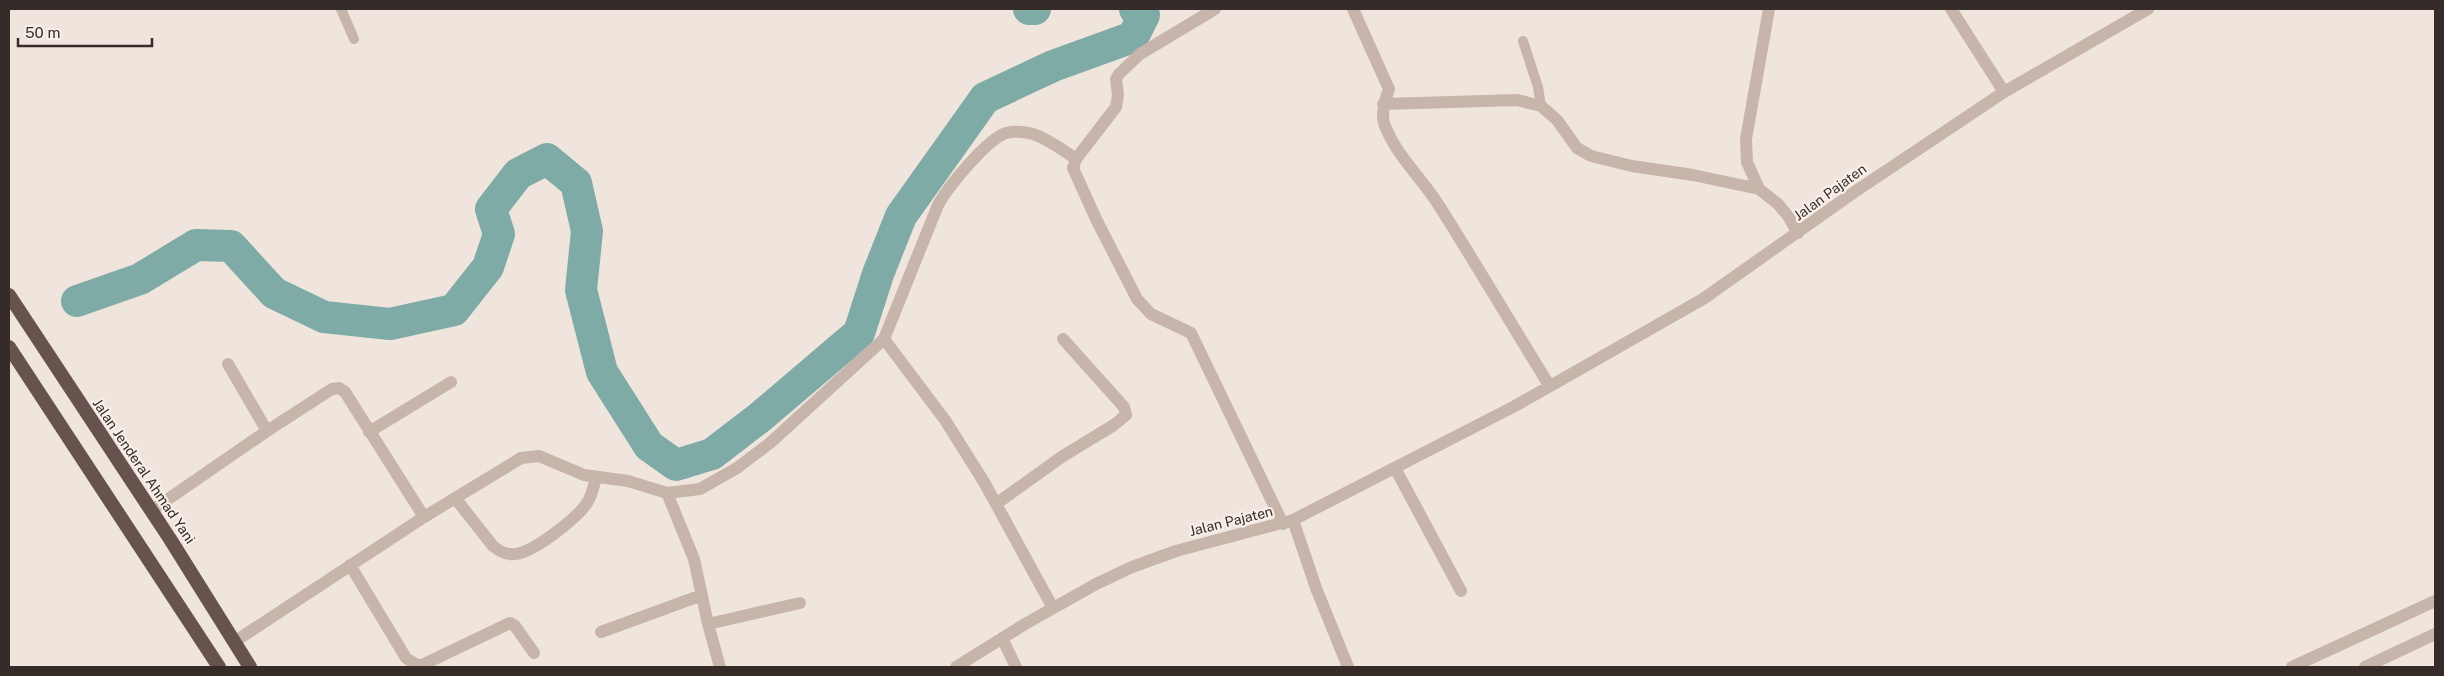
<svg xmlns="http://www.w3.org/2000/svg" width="2444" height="676" viewBox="0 0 2444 676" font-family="'Public Sans',sans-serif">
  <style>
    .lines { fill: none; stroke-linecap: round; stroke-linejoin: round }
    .river { stroke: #7faba7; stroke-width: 32 }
    .service { stroke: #c7b4aa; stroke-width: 10 }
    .minor { stroke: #c7b4aa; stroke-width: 12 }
    .tertiary { stroke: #c7b4aa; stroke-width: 12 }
    .trunk { stroke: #66534e; stroke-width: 14 }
    .labels { text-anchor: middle; stroke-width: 4.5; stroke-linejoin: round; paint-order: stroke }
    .street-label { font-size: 14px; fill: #352b29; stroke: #f8efe9 }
  </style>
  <rect width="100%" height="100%" fill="#f0e5dd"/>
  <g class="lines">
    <path class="river" d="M1029,9H1035
      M77,301L140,279L196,245L231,246L274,293L324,317L390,324L454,310L488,267L499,234L491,209L518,174L547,159L576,183L587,231L581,290L602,372L649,446L676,465L712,454L759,418L859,333L878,274L901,216L985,98L1053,66L1133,37L1144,15L1135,9"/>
    <path class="service" d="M341,9L354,39
      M1523,41L1538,87L1541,106"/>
    <path class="minor" d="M1215,9L1140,54L1119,74L1116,79L1118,95L1116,107L1076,159L1073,168L1096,219L1137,299L1151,314L1191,333L1283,524
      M1353,9L1389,89C1385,100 1380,115 1385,126C1398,158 1421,177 1438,204C1476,264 1512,325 1549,385
      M1951,9L2004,92
      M1383,104L1517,100L1541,106L1557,120L1577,148L1591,156L1632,166L1693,175L1759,189L1778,204L1788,216L1798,233
      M1759,189L1747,162L1746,139L1769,9
      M884,339L945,420L984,482L1053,608
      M228,364L267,431
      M369,432L451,382
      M1395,468L1461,591
      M667,493L700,489L737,468L770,443L884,339L938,205C948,187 987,139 1006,133C1014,131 1025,132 1033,134C1048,139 1063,150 1076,159
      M455,498L493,546C499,551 506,555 514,554C532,554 577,518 587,503C592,496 594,485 596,477
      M996,504L1063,456L1114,425L1126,415L1124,407L1063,339
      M151,511L267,431L332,389L339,388L345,392L424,517L521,458L539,456L584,475L628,481L667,493L694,559L708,624L720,667
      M1293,520L1316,588L1348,667
      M350,565L406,658L417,665H422L510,623L515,626L534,653
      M708,624L800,603
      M601,632L702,595
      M1002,638L1016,667
      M234,642L424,517
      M956,667L1025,624L1096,584L1132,567L1176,551L1293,520L1515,406L1703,299L1853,193L2004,92L2148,9"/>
    <path class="tertiary" d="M2292,667L2435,601
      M2365,667L2435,634"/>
    <path class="trunk" d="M9,295L170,539L250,667
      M9,347L219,667"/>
  </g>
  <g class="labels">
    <g class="street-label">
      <text transform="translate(1830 192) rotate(-36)" y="5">Jalan Pajaten</text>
      <text transform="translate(144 471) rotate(56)" y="5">Jalan Jenderal Ahmad Yani</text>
      <text transform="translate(1231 521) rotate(-14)" y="5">Jalan Pajaten</text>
    </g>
  </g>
  <rect width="2444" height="676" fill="none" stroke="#352b29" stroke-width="20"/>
  <path d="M18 38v8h134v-8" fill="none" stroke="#352b29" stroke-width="2.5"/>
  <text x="25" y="38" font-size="15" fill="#352b29" stroke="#f8efe9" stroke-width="4" paint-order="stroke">50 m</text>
</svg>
